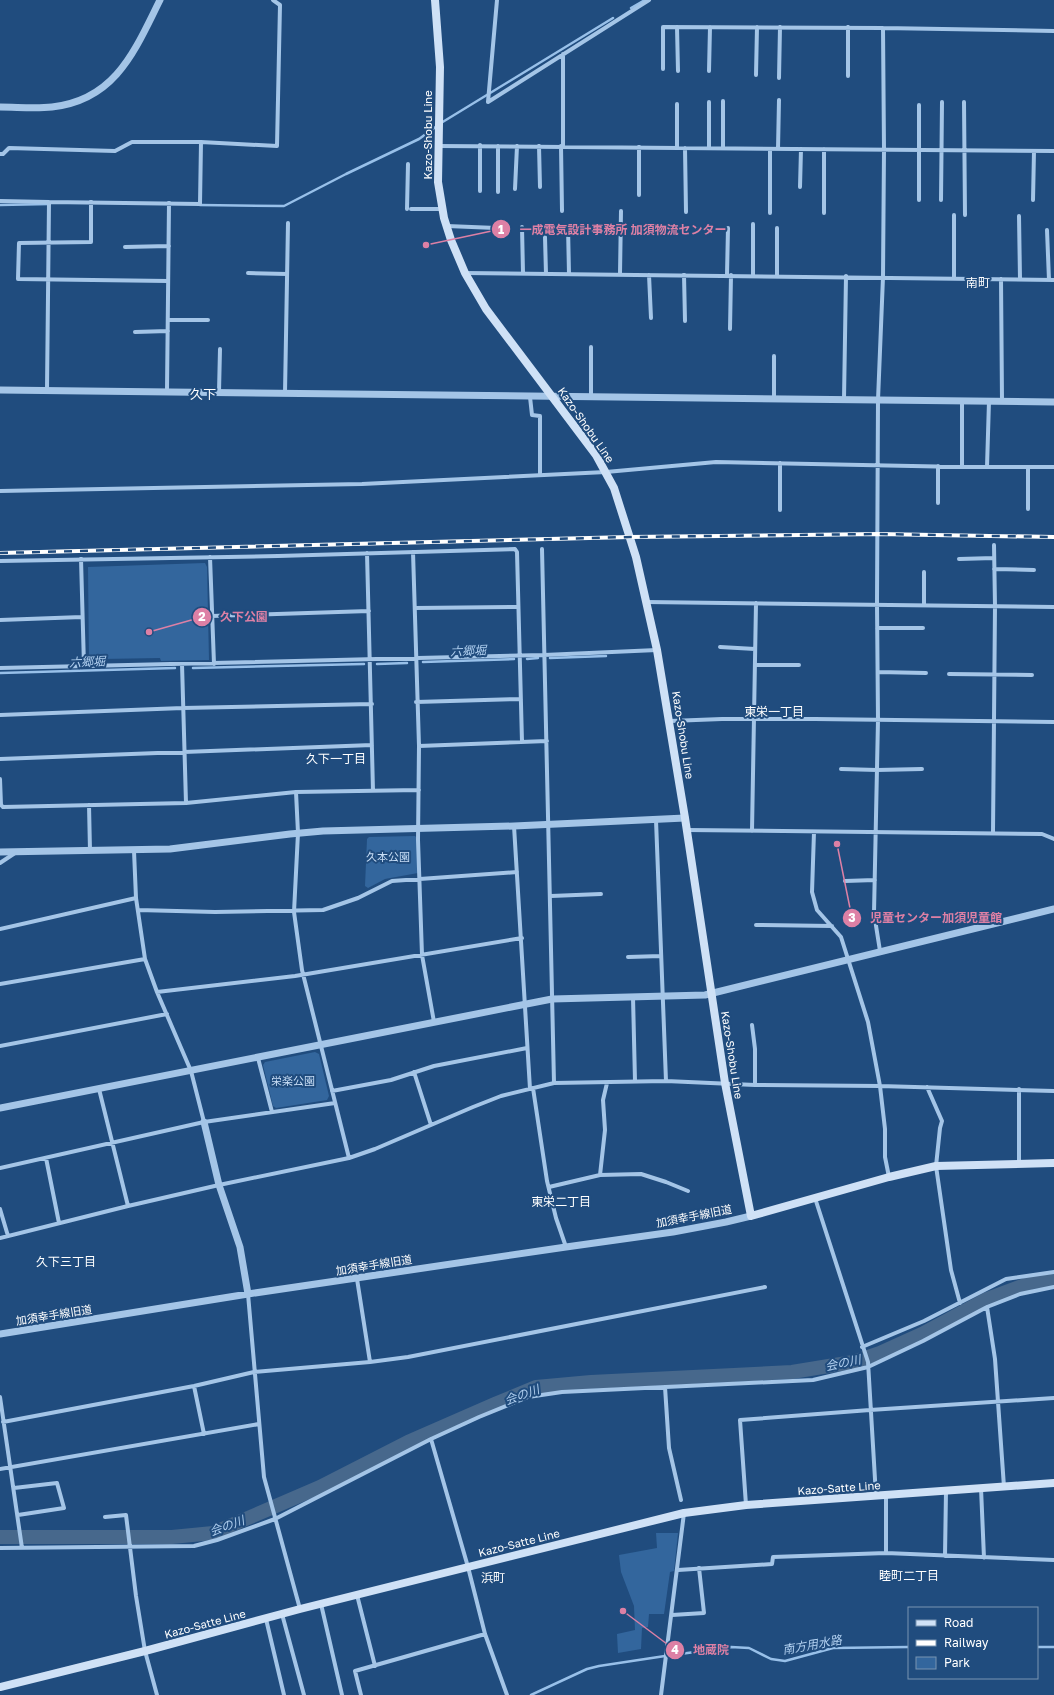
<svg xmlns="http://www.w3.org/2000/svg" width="1054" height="1695" viewBox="0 0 1054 1695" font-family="'Golos Text','Noto Sans JP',sans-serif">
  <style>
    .green { fill: #33669d }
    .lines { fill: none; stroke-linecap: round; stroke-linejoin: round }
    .stream { stroke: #98c0e9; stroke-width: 2.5 }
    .river { stroke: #47688c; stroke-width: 14 }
    .minor { stroke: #a4c5e7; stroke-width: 4 }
    .tertiary { stroke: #a4c5e7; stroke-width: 7 }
    .secondary { stroke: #cfe1f6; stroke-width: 8 }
    .rail-casing { stroke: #fff; stroke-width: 4 }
    .rail { stroke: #204c7e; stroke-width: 2.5; stroke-dasharray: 8; stroke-linecap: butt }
    .labels { text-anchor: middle; stroke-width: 4; stroke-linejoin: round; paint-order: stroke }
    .street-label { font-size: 11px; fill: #fff; stroke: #204c7e }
    .park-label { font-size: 11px; fill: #c8def6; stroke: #204c7e }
    .neighbourhood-label { font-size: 12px; fill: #fff; stroke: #204c7e }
    .water-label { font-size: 12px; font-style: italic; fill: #b0cfef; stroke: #204c7e }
    .quarter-label { font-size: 13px; fill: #fff; stroke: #204c7e }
    .leader { fill: none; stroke: #dd80a5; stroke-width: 1.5 }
    .callout-dot { fill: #dd80a5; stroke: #204c7e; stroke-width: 1.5 }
    .mark-label { font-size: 12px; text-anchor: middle; font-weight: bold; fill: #fff }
    .callout-label { font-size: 12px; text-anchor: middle; font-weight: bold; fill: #dd80a5; stroke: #204c7e; stroke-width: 4; stroke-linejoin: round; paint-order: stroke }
  </style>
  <rect width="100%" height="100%" fill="#204c7e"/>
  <path class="green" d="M205,563L207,567L209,660L161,661L160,658L101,659L100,662H89L88,567Z
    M415,836L417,838L418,873L385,879L368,888L365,886L367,839L369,837Z
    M315,1052L319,1054L329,1096L327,1100L276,1108L273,1106L263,1065L265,1062Z
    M656,1533H678L674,1571L670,1572L664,1614H649L648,1627L642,1628L641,1649L618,1653L617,1634L635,1630L634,1606L621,1572L619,1555L657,1548Z"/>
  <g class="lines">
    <path class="stream" d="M631,8L645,0
      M441,123L613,18
      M0,205L49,204
      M200,205L284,206L346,174L419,139L437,126
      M550,658L606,656
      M527,659L538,658
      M423,662L514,659
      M377,664L407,663
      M193,668L364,664
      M0,673L175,668
      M1037,1647H1054
      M673,1655L731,1647L749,1648L771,1659L785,1661L833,1648L909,1647
      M531,1695L587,1669L599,1666L665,1656"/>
    <path class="river" d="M0,1537H172L213,1533L320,1487L408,1442L495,1404L536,1387L591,1382L792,1372L853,1362L880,1353L922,1334L987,1299L1033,1282L1054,1280"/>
    <path class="minor" d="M677,27L678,71
      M848,27V76
      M563,54V146
      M663,69V27L883,28L1054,31
      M709,71L710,27
      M756,75L757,27
      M779,78L780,27
      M723,101V148
      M488,102L649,0
      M488,102L497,0
      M709,102V148
      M964,102L965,215
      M919,105V200
      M201,142L277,146L280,5L273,0
      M438,146L1054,151
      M498,146V192
      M539,146L540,187
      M561,146L562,211
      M677,148V104
      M685,148L686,212
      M770,149V213
      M778,149L779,100
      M0,154H3L9,148L115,151L132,142H201L200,204L49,202
      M800,187L801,149
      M515,189L517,146
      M480,191V145
      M639,195V147
      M941,200L942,102
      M1033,200L1034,151
      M0,201L49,202L47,390
      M91,202V242L19,243L18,279L168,281
      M407,209L408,164
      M411,209H442
      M824,213V149
      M1019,216L1020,279
      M753,224V276
      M447,226L496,228
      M568,226L569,274
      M522,227L523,273
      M777,228V276
      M1047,230L1049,280
      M545,237L546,274
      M125,247L169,246
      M248,273L287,274
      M465,273L1054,280
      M620,274L621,211
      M649,275L651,318
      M684,275L685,321
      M727,275L728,228
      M954,278V215
      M1001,279L1002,401
      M168,320H208
      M730,329L731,275
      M135,332L168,331
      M591,347V397
      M774,356V399
      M167,391L169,203
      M219,392L220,349
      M285,393L288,223
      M530,397L532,415L540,416V475
      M844,399L846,276
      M780,463V510
      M962,467V400
      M987,467L989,401
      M0,491L362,484L606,472L716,462L962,467H1054
      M938,503V466
      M1028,509V467
      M542,549L554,1083
      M413,552L419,746L418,840L422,955L434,1022
      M367,553L373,791
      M210,557L214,664
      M81,559L84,666
      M959,559L994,558
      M0,561L278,556L515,549L517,552L522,742
      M994,569L1034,570
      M924,572V605
      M646,602L1054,607
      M415,608L518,607
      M212,616L369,611
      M0,620L82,617
      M877,628H923
      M720,647L755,649
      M182,664L186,803
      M755,665H799
      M0,668L544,655L657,650
      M878,672L926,673
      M949,674L1032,675
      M416,702L521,699
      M0,715L183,708L372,704
      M670,721L722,719H815L1054,722
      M419,746L547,741
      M0,759L372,745
      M841,769L877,770L922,769
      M0,779L1,805L3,807L186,803L296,792L419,790
      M296,792L298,833L294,912L302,970L349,1158
      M89,805L90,851
      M656,820L666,1081
      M514,826L530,1089
      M687,830L1042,834L1054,839
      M752,831L756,603
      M814,832L812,892L817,910L841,937L868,1022L880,1086L885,1129V1157L889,1177
      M993,833L995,606L994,545
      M134,851L136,898L145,959L157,992L191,1071L204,1122
      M0,863L15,853
      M845,881L875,880
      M551,896L601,894
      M138,910L215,912L323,910L358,898L392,881L517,872
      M756,925L832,926
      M0,929L136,898
      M880,951L874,913L878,720L877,604L878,400L883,277L884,150L883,28
      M628,957L661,956
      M0,984L145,959
      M157,992L295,976L522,938
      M633,997L635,1081
      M752,1025L755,1049V1085
      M0,1046L167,1014
      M258,1058L272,1112
      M414,1072L431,1125
      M927,1087L942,1121L940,1128L936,1166L951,1270L960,1303
      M533,1088L547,1181L556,1218L566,1247
      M99,1089L128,1206
      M1019,1089V1164
      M332,1091L391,1080L434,1066L527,1048
      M46,1158L59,1223
      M0,1168L204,1122L335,1103
      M600,1175L605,1130L603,1100L607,1083
      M549,1187L600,1175L641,1174L666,1182L688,1191
      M815,1198L868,1362L876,1496
      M0,1209L8,1236
      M0,1238L128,1206L219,1185L349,1158L375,1149L473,1107L501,1096L554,1083L666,1081L755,1085L880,1086L1054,1091
      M357,1279L370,1362
      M248,1294L264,1477L300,1609
      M987,1307L995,1359L1004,1487
      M862,1347L924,1321L1006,1279L1054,1272
      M194,1386L204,1434
      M665,1387L669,1448L681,1500
      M0,1397L22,1548
      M3,1422L194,1386L254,1372L370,1362L408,1357L765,1287
      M431,1439L468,1567L485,1634L507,1695
      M0,1469L259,1424
      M14,1488L57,1483L64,1508L18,1515
      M981,1488L984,1558
      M886,1495V1553
      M746,1505L740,1420L870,1410L1054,1398
      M105,1517L126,1515L136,1596L145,1651L157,1695
      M0,1548L194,1546L217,1540L275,1519L431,1439L479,1417L528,1397L562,1392L813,1380L868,1367L923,1341L987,1307L1020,1294L1054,1287
      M945,1556L946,1491
      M678,1570L772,1564L773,1557L886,1553L1054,1560
      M357,1595L375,1666
      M321,1604L342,1695
      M282,1614L304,1695
      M672,1615L704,1613L699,1568
      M266,1619L284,1695
      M361,1695L355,1671L485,1634
      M661,1695L684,1513"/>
    <path class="tertiary" d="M0,107C17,107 35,109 52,107C116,100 135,50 160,0
      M0,390L1054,402
      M0,852L170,849L290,834L323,831L514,826L685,818
      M0,1108L552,999L705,995L1054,909
      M204,1122L219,1185L240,1247L248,1294
      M0,1334L248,1294L566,1247L673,1232L726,1222L751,1216"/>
    <path class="secondary" d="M435,0L440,67L438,182L444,218L451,240L465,273L486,309L596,455L614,488L636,557L657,650L685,818L725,1083L751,1216L889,1177L936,1166L1054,1163
      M0,1687L145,1651L300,1609L684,1513L746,1505L1054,1483"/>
    <g class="rail-casing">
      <path id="rail" d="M0,553L630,537L878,534L1054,537"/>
    </g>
    <use href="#rail" class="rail"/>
  </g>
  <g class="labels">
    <g class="street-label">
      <text transform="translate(428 135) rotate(-90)" y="4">Kazo-Shobu Line</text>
      <text transform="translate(586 425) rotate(55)" y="4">Kazo-Shobu Line</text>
      <text transform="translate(683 735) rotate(81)" y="4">Kazo-Shobu Line</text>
      <text transform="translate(732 1055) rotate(81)" y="4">Kazo-Shobu Line</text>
      <text transform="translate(694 1216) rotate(-11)" y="4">加須幸手線旧道</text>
      <text transform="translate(374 1265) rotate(-9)" y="4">加須幸手線旧道</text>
      <text transform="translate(54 1315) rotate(-9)" y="4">加須幸手線旧道</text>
      <text transform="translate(839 1488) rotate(-4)" y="4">Kazo-Satte Line</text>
      <text transform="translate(519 1543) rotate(-14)" y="4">Kazo-Satte Line</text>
      <text transform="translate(205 1624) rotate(-15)" y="4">Kazo-Satte Line</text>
    </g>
    <g class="park-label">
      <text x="388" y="861">久本公園</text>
      <text x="293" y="1085">栄楽公園</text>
    </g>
    <g class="neighbourhood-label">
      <text x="978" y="287">南町</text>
      <text x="774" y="716">東栄一丁目</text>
      <text x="336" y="763">久下一丁目</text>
      <text x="561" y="1206">東栄二丁目</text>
      <text x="66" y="1266">久下三丁目</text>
      <text x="909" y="1580">睦町二丁目</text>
      <text x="493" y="1582">浜町</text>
    </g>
    <g class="water-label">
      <text transform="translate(468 651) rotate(-2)" y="4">六郷堀</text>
      <text transform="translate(87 662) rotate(-2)" y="4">六郷堀</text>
      <text transform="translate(843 1363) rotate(-12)" y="4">会の川</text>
      <text transform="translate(522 1395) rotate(-20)" y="4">会の川</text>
      <text transform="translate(227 1526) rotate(-20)" y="4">会の川</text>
      <text transform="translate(812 1645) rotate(-10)" y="4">南方用水路</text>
    </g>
    <g class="quarter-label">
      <text x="203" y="399">久下</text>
    </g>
  </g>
  <path class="leader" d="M426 245L501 229M149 632L202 617M837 844L852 918M623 1611L675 1650"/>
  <g class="callout-dot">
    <circle cx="426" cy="245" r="4"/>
    <circle cx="149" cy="632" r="4"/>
    <circle cx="837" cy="844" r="4"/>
    <circle cx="623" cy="1611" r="4"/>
    <circle cx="501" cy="229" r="10"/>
    <circle cx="202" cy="617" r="10"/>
    <circle cx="852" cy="918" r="10"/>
    <circle cx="675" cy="1650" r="10"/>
  </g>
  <g class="mark-label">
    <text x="501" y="234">1</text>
    <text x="202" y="621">2</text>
    <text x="852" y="922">3</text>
    <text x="675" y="1654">4</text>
  </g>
  <g class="callout-label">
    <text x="623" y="234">一成電気設計事務所 加須物流センター</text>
    <text x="244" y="621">久下公園</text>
    <text x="936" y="922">児童センター加須児童館</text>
    <text x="711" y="1654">地蔵院</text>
  </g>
  <rect x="908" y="1607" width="130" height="72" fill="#204c7e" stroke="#7994b2"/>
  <rect x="916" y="1620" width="20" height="6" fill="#cfe1f6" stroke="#7994b2"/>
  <text x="944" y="1627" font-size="12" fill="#ffffff">Road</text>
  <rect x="916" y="1640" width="20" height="6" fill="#ffffff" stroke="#7994b2"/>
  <text x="944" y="1647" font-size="12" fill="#ffffff">Railway</text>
  <rect x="916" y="1657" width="20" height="12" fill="#33669d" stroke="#7994b2"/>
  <text x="944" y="1667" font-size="12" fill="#ffffff">Park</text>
</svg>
